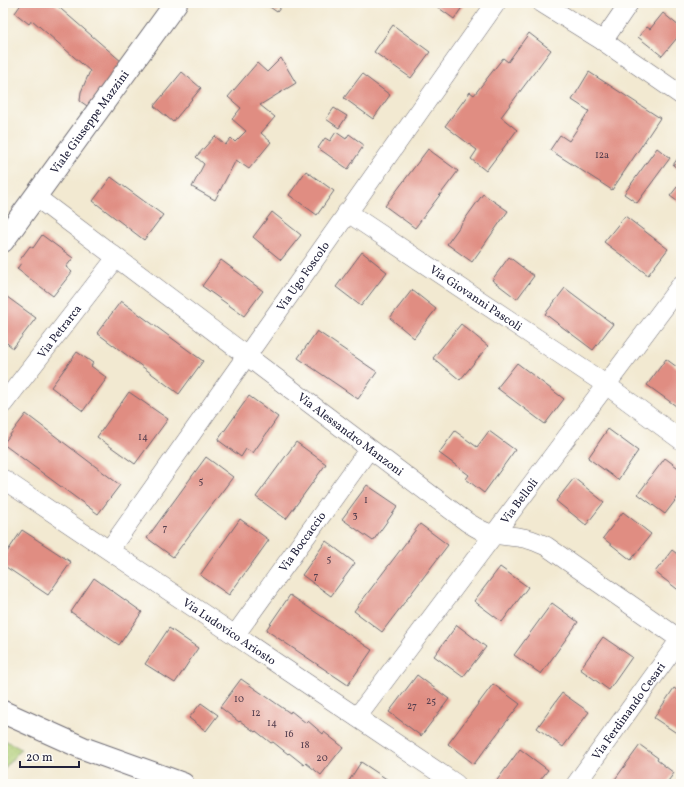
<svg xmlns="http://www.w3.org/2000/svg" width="684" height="787" viewBox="0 0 684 787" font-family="Vollkorn,serif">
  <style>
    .grass { fill: url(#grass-dots); stroke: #687858 }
    .building { fill: #e08d82 }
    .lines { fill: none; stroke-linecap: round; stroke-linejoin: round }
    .street-casing { stroke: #6b6870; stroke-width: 20 }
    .secondary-casing { stroke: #6b6870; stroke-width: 24 }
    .primary-casing { stroke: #6b6870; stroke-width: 24 }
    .street { stroke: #fff; stroke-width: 19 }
    .secondary { stroke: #fff; stroke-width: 22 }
    .primary { stroke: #fff; stroke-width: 22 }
    .labels { text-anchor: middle; stroke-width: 3; stroke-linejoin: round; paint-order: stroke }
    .number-label { font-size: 10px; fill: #523d4d }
    .street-label { font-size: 12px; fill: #22223b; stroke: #fdfcf7 }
  </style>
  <defs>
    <pattern id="grass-dots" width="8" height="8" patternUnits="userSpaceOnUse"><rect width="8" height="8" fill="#afcd75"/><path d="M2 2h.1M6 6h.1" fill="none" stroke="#96b066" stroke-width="1.8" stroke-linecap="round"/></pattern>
  </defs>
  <rect width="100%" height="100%" fill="#fdfcf7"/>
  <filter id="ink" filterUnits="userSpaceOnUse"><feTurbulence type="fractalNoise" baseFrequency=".025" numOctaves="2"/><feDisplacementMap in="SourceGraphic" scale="8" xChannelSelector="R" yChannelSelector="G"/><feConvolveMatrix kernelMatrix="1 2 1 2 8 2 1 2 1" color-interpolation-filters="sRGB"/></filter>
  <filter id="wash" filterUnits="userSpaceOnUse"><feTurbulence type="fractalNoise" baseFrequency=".012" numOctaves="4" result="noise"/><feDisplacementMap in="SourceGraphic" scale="16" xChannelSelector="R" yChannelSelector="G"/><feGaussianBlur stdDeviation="0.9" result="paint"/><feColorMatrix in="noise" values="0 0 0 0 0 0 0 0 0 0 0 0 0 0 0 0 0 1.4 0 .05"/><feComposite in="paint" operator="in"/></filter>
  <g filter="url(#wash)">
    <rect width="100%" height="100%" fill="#f2e9d1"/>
    <path class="grass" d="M3,739L21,749L3,770Z"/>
    <g id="blocks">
      <path class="building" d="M22,3H54L122,62L90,108L80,101L81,92L90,71L32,20L29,24L15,13Z
        M264,3H284L277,12Z
        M432,3H465L454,19Z
        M663,13L680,27L681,25V41L677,38L662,56L638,37L647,27L650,29Z
        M393,25L430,52L411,78L374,52Z
        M529,33L551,50L501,117L517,130L486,171L471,159L477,150L445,126L470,92L474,95L503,58L508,62Z
        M281,58L296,83L260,105L275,117L261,133L271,142L249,169L236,160L215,200L192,187L204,164L196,157L215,136L225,145L231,138L235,142L246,131L232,119L241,108L228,97L257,63L267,72Z
        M182,72L201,88L173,122L154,106Z
        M589,72L660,118L612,190L550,150L560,135L569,141L589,111L572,100Z
        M362,74L390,95L373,119L344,98Z
        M334,108L347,116L339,128L326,119Z
        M336,132L346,139L349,134L364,145L348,169L318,148L325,138L330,141Z
        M657,148L670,158L637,203L624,194Z
        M428,149L458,171L415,228L385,206Z
        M681,154V171L673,165Z
        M306,171L334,191L317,215L289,195Z
        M111,177L163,215L144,240L93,201Z
        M681,182V204L670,196Z
        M483,194L508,211L472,262L447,244Z
        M272,212L301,235L281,260L253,237Z
        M625,216L668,249L648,275L604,242Z
        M42,235L73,258L66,267L72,272L53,296L17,269L21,263L19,261L30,246L33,248Z
        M362,252L387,272L361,306L336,287Z
        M509,257L534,276L517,299L492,280Z
        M221,260L263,291L244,316L202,286Z
        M565,288L613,324L593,350L545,314Z
        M412,290L436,309L414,338L390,318Z
        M3,294L36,318L13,348L3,340Z
        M121,301L203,361L179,394L97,333Z
        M461,324L488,346L460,380L433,358Z
        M317,331L377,372L358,399L298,358Z
        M77,352L93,363L91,366L107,378L83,411L51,387Z
        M666,359L681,370V400L676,406L647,385Z
        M517,363L564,399L545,424L497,388Z
        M129,392L168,419L135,464L97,437Z
        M249,396L278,417L253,453L246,449L241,457L218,440Z
        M26,414L120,485L98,514L3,444Z
        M608,429L638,451L618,480L588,458Z
        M455,431L477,447L489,431L515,450L484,493L466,479L469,475L439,453Z
        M296,442L326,464L286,519L256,497Z
        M206,457L233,477L173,557L147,538Z
        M665,458L681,470V493L665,514L638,494Z
        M574,478L604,502L586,525L556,501Z
        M367,485L398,506L373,541L342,519Z
        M623,512L651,534L631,560L603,538Z
        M240,519L269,540L229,595L200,575Z
        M420,524L448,545L382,632L354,611Z
        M22,530L71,562L48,595L3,565V558Z
        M326,541L355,563L331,596L302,575Z
        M672,550L681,557V592L655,572Z
        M500,567L528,587L502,622L474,601Z
        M94,578L142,612L119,645L71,612Z
        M290,595L372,650L348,685L266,630Z
        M552,603L578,622L541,674L514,655Z
        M457,625L486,647L463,677L434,656Z
        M169,628L198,648L175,683L145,664Z
        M603,637L632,657L609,690L580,669Z
        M417,675L449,699L421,736L389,712Z
        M241,679L290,713L291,711L306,723L308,721L323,734L324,732L343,747L321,775L306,763L304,765L289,753L288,754L273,742L271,743L256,731L255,732L240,721L239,722L220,707Z
        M493,684L520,704L474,764L448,744Z
        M674,688L681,693V736L654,718Z
        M562,693L589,712L563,747L537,728Z
        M201,703L218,715L206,731L189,718Z
        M640,745L658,758L657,760L674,773L666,784H616L613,782Z
        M520,749L548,770L537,784H497L495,783Z
        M361,762L394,784H347Z"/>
    </g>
  </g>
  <g filter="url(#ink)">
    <use href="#blocks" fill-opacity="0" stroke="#6b6870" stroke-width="1"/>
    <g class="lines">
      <g class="street-casing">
        <g id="street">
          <path d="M542,3L603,41L681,95"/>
          <path d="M603,41L629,3"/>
          <path id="s1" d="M36,197L467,522C475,527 484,533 493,534C517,538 523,535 546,546L681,640"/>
          <path id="s2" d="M347,212L605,384L681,440"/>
          <path id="s3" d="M3,404L116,258"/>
          <path id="s4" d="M3,479L456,784"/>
          <path id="s5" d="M110,549L496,3"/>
          <path id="s6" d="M235,635L369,449"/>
          <path id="s7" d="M357,717L681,285"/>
          <path id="s8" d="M576,784L681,638"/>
        </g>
      </g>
      <g class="secondary-casing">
        <g id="secondary">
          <path id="s9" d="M3,241L176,3"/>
        </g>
      </g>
      <g class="primary-casing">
        <path id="primary" d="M3,712L83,748L183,784"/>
      </g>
      <use href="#street" class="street"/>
      <use href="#secondary" class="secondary"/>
      <use href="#primary" class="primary"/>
    </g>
  </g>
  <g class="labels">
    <g class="number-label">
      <text x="602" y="158">12a</text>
      <text x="143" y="440">14</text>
      <text x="201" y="484">5</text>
      <text x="366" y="503">1</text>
      <text x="355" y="518">3</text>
      <text x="165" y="531">7</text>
      <text x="329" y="562">5</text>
      <text x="316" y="579">7</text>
      <text x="239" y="702">10</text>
      <text x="431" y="704">25</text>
      <text x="412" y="709">27</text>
      <text x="256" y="716">12</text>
      <text x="272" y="726">14</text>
      <text x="289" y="737">16</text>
      <text x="305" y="748">18</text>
      <text x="322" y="761">20</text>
    </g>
    <g class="street-label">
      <text dy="4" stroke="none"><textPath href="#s9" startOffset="147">Viale Giuseppe Mazzini</textPath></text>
      <text dy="4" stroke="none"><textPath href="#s5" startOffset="334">Via Ugo Foscolo</textPath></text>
      <text dy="4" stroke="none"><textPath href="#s2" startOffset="155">Via Giovanni Pascoli</textPath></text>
      <text dy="4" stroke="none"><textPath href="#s3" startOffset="92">Via Petrarca</textPath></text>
      <text dy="4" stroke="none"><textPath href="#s1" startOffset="394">Via Alessandro Manzoni</textPath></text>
      <text dy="4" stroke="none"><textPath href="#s7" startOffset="270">Via Belloli</textPath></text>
      <text dy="4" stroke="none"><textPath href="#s6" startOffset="115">Via Boccaccio</textPath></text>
      <text dy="4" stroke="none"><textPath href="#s4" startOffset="273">Via Ludovico Ariosto</textPath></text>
      <text dy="4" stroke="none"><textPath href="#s8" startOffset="90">Via Ferdinando Cesari</textPath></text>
    </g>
  </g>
  <rect width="684" height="787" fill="none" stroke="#fdfcf7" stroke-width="16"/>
  <path d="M20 761v6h59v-6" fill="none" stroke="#22223b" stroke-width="2"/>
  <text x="26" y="761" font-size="12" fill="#22223b" stroke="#fdfcf7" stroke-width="3" paint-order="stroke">20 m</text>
</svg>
